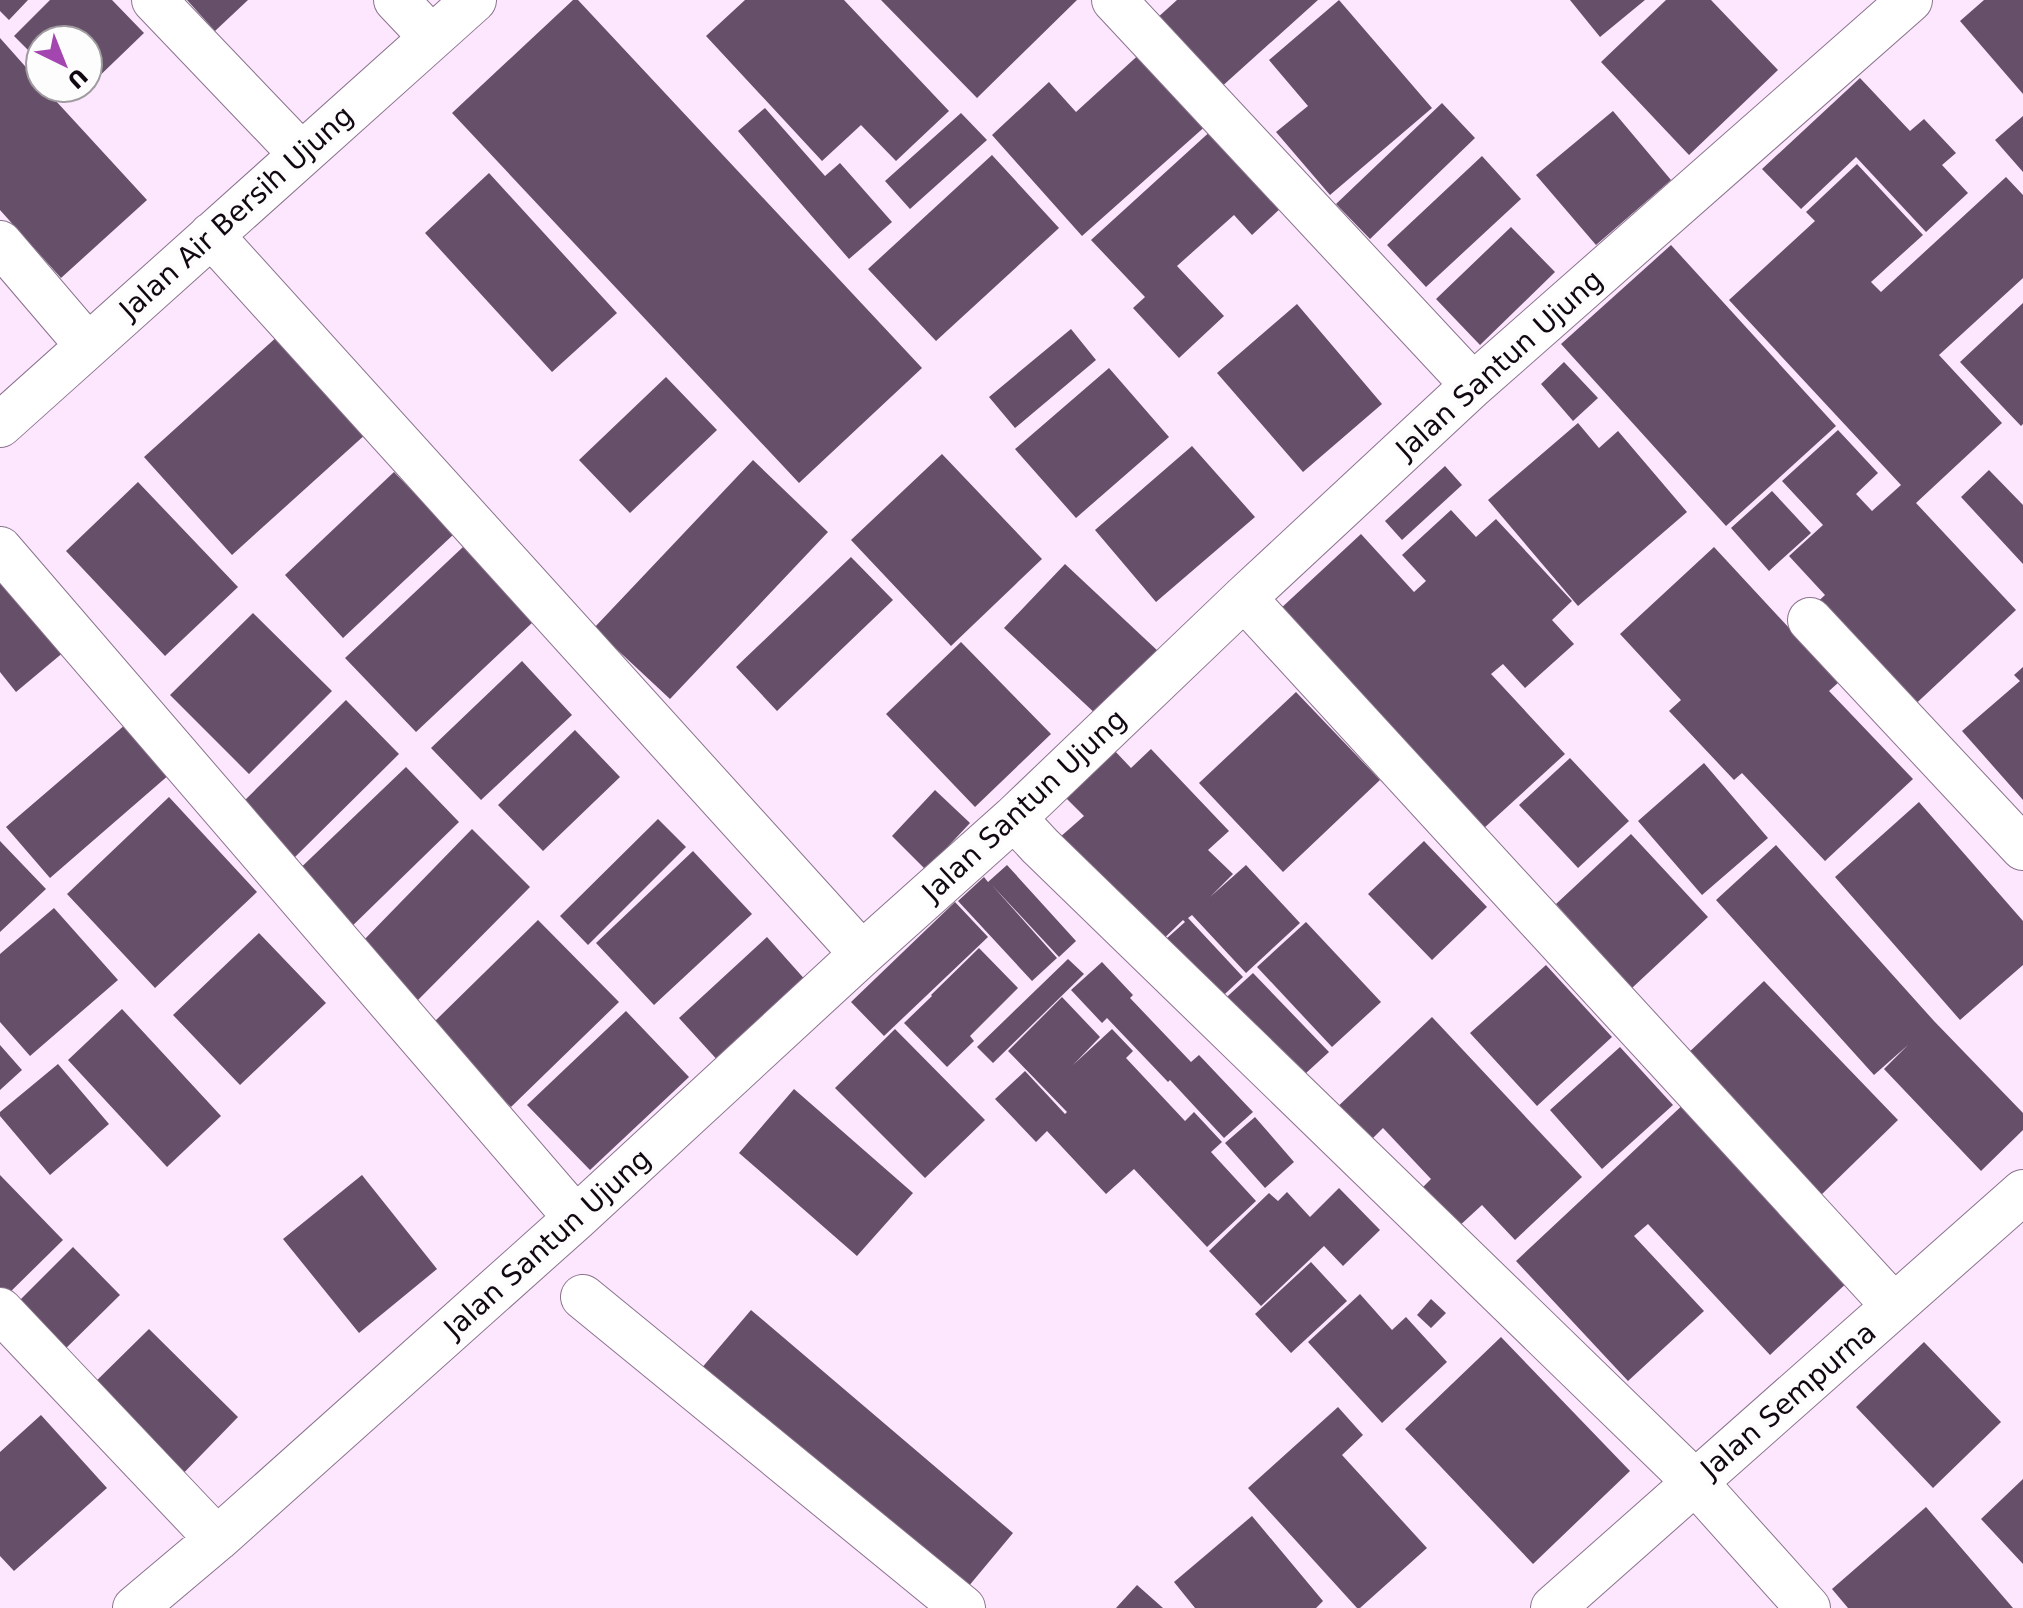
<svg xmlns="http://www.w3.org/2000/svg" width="2023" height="1608" viewBox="0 0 2023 1608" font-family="'DejaVu Sans',sans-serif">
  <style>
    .building { fill: #664f69 }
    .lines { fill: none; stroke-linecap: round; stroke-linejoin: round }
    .minor-casing { stroke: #8b738d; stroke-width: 46 }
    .minor { stroke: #fff; stroke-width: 44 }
    .labels { text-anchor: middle; stroke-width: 8; stroke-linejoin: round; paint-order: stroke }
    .street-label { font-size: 28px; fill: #110812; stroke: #fdfdfd }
  </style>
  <rect width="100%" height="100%" fill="#fde7ff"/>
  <path class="building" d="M0,0H28L9,20L0,11Z
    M50,0H112L144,33L88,87V40H40V62L14,36Z
    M187,0H248L215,31Z
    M573,0H578L922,368L799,483L452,113Z
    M745,0H844L949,111L896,161L861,125L822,161L706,36Z
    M881,0H1077L977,98Z
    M1177,0H1318L1219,89L1156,19Z
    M1339,0L1432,108L1330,195L1276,132L1308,106L1269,60Z
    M1570,0H1645L1600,37Z
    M1666,0H1711L1778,70L1689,155L1601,62Z
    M1984,0H2023V94L1960,21Z
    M0,38L40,83V88H44L147,200L61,278L0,210Z
    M1144,50L1209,123L1082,236L992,135L1049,82L1076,112Z
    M1860,78L1910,131L1924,119L1956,153L1942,165L1968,193L1926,232L1856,157L1801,209L1762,169Z
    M1442,103L1475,138L1370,239L1336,204Z
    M765,108L825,176L840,163L892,222L849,259L738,131Z
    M1613,111L1671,180L1596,245L1536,175Z
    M961,113L987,140L910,209L885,181Z
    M2023,116V172L1995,140Z
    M1214,128L1284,205L1252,235L1234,215L1177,266L1224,316L1179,358L1133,308L1145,297L1091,240Z
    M992,155L1059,228L936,341L868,269Z
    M1482,156L1521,199L1426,287L1387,245Z
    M1857,164L1923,235L1871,282L1881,292L2006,177L2023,195V278L1939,355L2002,423L1916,503L2016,610L1907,712L1810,609L1825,595L1789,556L1823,525L1782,481L1838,430L1878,473L1856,494L1872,511L1901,485L1729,300L1815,221L1806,212Z
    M489,173L617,313L552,372L425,233Z
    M1511,227L1555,272L1480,345L1436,299Z
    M1671,245L1836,426L1726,526L1561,344Z
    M2023,303V424L2021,426L1960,362Z
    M1297,304L1382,404L1303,472L1217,373Z
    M1071,329L1096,360L1015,428L989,397Z
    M279,335L367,433L232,555L144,457Z
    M1564,362L1598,398L1573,421L1541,384Z
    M1109,368L1169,437L1076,518L1015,449Z
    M666,377L717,430L630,513L579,460Z
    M1578,423L1599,448L1618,431L1687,512L1578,606L1488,500Z
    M1192,446L1255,517L1156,602L1095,530Z
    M942,454L1042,559L951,646L851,540Z
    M753,460L828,532L670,699L594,628Z
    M1445,466L1462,485L1402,540L1385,521Z
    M1989,470L2023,505V564L1961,497Z
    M394,472L454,534L343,638L285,575Z
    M138,482L238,587L165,656L66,551Z
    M1772,491L1811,533L1769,571L1731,528Z
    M1451,510L1476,537L1496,519L1572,601L1552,620L1574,644L1525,688L1503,664L1491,674L1565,754L1483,829L1279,610L1361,534L1414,592L1426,581L1402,555Z
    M463,547L533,622L416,732L345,658Z
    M1714,547L1839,682L1829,691L1913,779L1825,861L1742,773L1734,780L1669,711L1681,700L1620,634Z
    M851,557L893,600L777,711L736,667Z
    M1065,564L1159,652L1099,717L1004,628Z
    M0,574L65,651L16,692L0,672Z
    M253,613L332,691L249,774L170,695Z
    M961,642L1051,734L975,807L886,714Z
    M522,661L572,715L481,800L431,748Z
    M2023,667V800L1962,731L2020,681L2014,675Z
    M1296,692L1380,780L1283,872L1199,783Z
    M346,700L399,754L295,857L242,803Z
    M126,724L170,774L50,878L6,827Z
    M575,730L620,777L543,851L498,805Z
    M1151,749L1229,831L1208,850L1233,874L1210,897L1246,865L1300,923L1246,973L1192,915L1188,918L1243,977L1211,1007L1156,948L1185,922L1183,920L1152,950L1059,838L1084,816L1065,797L1114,750L1131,768Z
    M1570,758L1629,821L1578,868L1519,805Z
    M1704,763L1768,838L1702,895L1638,821Z
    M406,767L459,822L344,934L290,878Z
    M935,790L970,823L926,870L892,836Z
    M169,797L257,892L155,988L67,894Z
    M1919,802L2023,921V965L1960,1020L1835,877Z
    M658,819L686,847L588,945L560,916Z
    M472,829L530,887L418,1000L361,943Z
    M1631,834L1708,917L1632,988L1556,904Z
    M0,841L46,889L0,932Z
    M1424,841L1487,907L1432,960L1368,894Z
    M1776,845L1934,1021L2023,1113V1130L1981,1171L1884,1069L1908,1045L1874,1075L1716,900Z
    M693,851L752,914L654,1005L596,943Z
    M1007,865L1076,941L1059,957L991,884L1057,958L1032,981L958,901L984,877L988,882Z
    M955,902L988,937L884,1036L851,1002Z
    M54,908L118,980L30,1056L0,1022V954Z
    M538,920L619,1002L511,1107L431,1025Z
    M1306,922L1381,1002L1332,1047L1257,967Z
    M259,933L326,1003L240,1085L173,1015Z
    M767,937L808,983L721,1064L679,1018Z
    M979,948L1018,988L970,1036L974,1041L947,1067L904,1023L932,996L931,995Z
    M1068,959L1084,974L993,1063L977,1047Z
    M1102,962L1133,995L1130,998L1191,1062L1199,1055L1253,1112L1224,1138L1170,1080L1168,1082L1107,1018L1102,1023L1071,990Z
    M1546,965L1612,1037L1537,1106L1470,1033Z
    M1253,973L1329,1052L1293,1085L1218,1005Z
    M1764,981L1898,1120L1819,1197L1684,1057Z
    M1062,997L1100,1037L1073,1065L1112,1029L1133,1051L1126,1058L1185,1121L1194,1112L1222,1142L1211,1152L1256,1201L1207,1247L1134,1169L1106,1194L1047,1131L1036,1142L995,1099L1025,1071L1065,1114L1067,1112L1008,1051Z
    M122,1009L221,1116L167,1167L68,1060Z
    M626,1011L689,1077L590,1170L527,1105Z
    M1432,1017L1582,1177L1515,1240L1482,1205L1457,1228L1420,1190L1431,1179L1383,1128L1363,1148L1331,1113Z
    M895,1029L985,1120L925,1178L835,1088Z
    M0,1045L22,1070L0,1090Z
    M1620,1047L1673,1105L1602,1169L1550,1110Z
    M58,1064L109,1124L50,1175L0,1116V1112Z
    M794,1089L913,1193L857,1256L739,1153Z
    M1687,1101L1852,1278L1770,1355L1648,1224L1634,1236L1704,1311L1628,1381L1516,1261Z
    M1255,1117L1294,1162L1265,1188L1225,1143Z
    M0,1175L63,1240L0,1302Z
    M362,1175L437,1269L359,1333L283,1239Z
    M1339,1188L1380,1230L1343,1266L1324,1246L1261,1306L1209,1251L1269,1193L1278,1201L1287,1192L1310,1217Z
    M73,1247L120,1295L57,1357L11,1309Z
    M1311,1262L1347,1301L1291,1353L1255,1314Z
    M1360,1294L1392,1330L1406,1317L1447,1362L1382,1423L1308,1342Z
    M1431,1299L1446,1313L1431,1328L1417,1315Z
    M751,1310L1013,1533L963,1593L700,1370Z
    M149,1329L238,1417L174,1483L83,1394Z
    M1501,1337L1630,1471L1533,1564L1405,1429Z
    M1924,1342L2001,1422L1933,1488L1856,1407Z
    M1338,1407L1363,1435L1342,1455L1427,1548L1360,1608H1357L1248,1488Z
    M41,1415L107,1488L14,1571L0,1556V1452Z
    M2023,1479V1564L1981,1519Z
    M1926,1507L2013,1608H1848L1832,1589Z
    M1252,1516L1323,1601L1316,1608H1195L1174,1582Z
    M1137,1585L1163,1608H1116Z"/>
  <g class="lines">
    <g class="minor-casing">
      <path id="minor" d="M154,0L301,154
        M396,0L431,37
        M1114,0L1473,385
        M211,235L862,954
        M0,243L88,346
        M0,425L474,0
        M0,549L576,1218
        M1244,598L1894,1306
        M1810,620L2023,848
        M1014,818L1040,846L1695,1482L1808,1608
        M583,1297L963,1608
        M0,1310L217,1539
        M135,1608L217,1539L576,1218L862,954L1014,818L1244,598L1473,385L1910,0
        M1553,1608L2023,1192"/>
    </g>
    <use href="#minor" class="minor"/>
  </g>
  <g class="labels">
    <g class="street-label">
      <text transform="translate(236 212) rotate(-42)" y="10">Jalan Air Bersih Ujung</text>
      <text transform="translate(1499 364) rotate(-42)" y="10">Jalan Santun Ujung</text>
      <text transform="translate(1024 805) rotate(-43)" y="10">Jalan Santun Ujung</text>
      <text transform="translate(547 1243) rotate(-42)" y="10">Jalan Santun Ujung</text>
      <text transform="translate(1788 1400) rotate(-41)" y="10">Jalan Sempurna</text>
    </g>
  </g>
  <g transform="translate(64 64) rotate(137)"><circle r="38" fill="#fdfdfd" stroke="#9f9b9f" stroke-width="2"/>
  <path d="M0-6L14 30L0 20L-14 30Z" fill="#a346af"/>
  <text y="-12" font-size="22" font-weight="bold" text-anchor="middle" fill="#110812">U</text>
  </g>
</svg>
